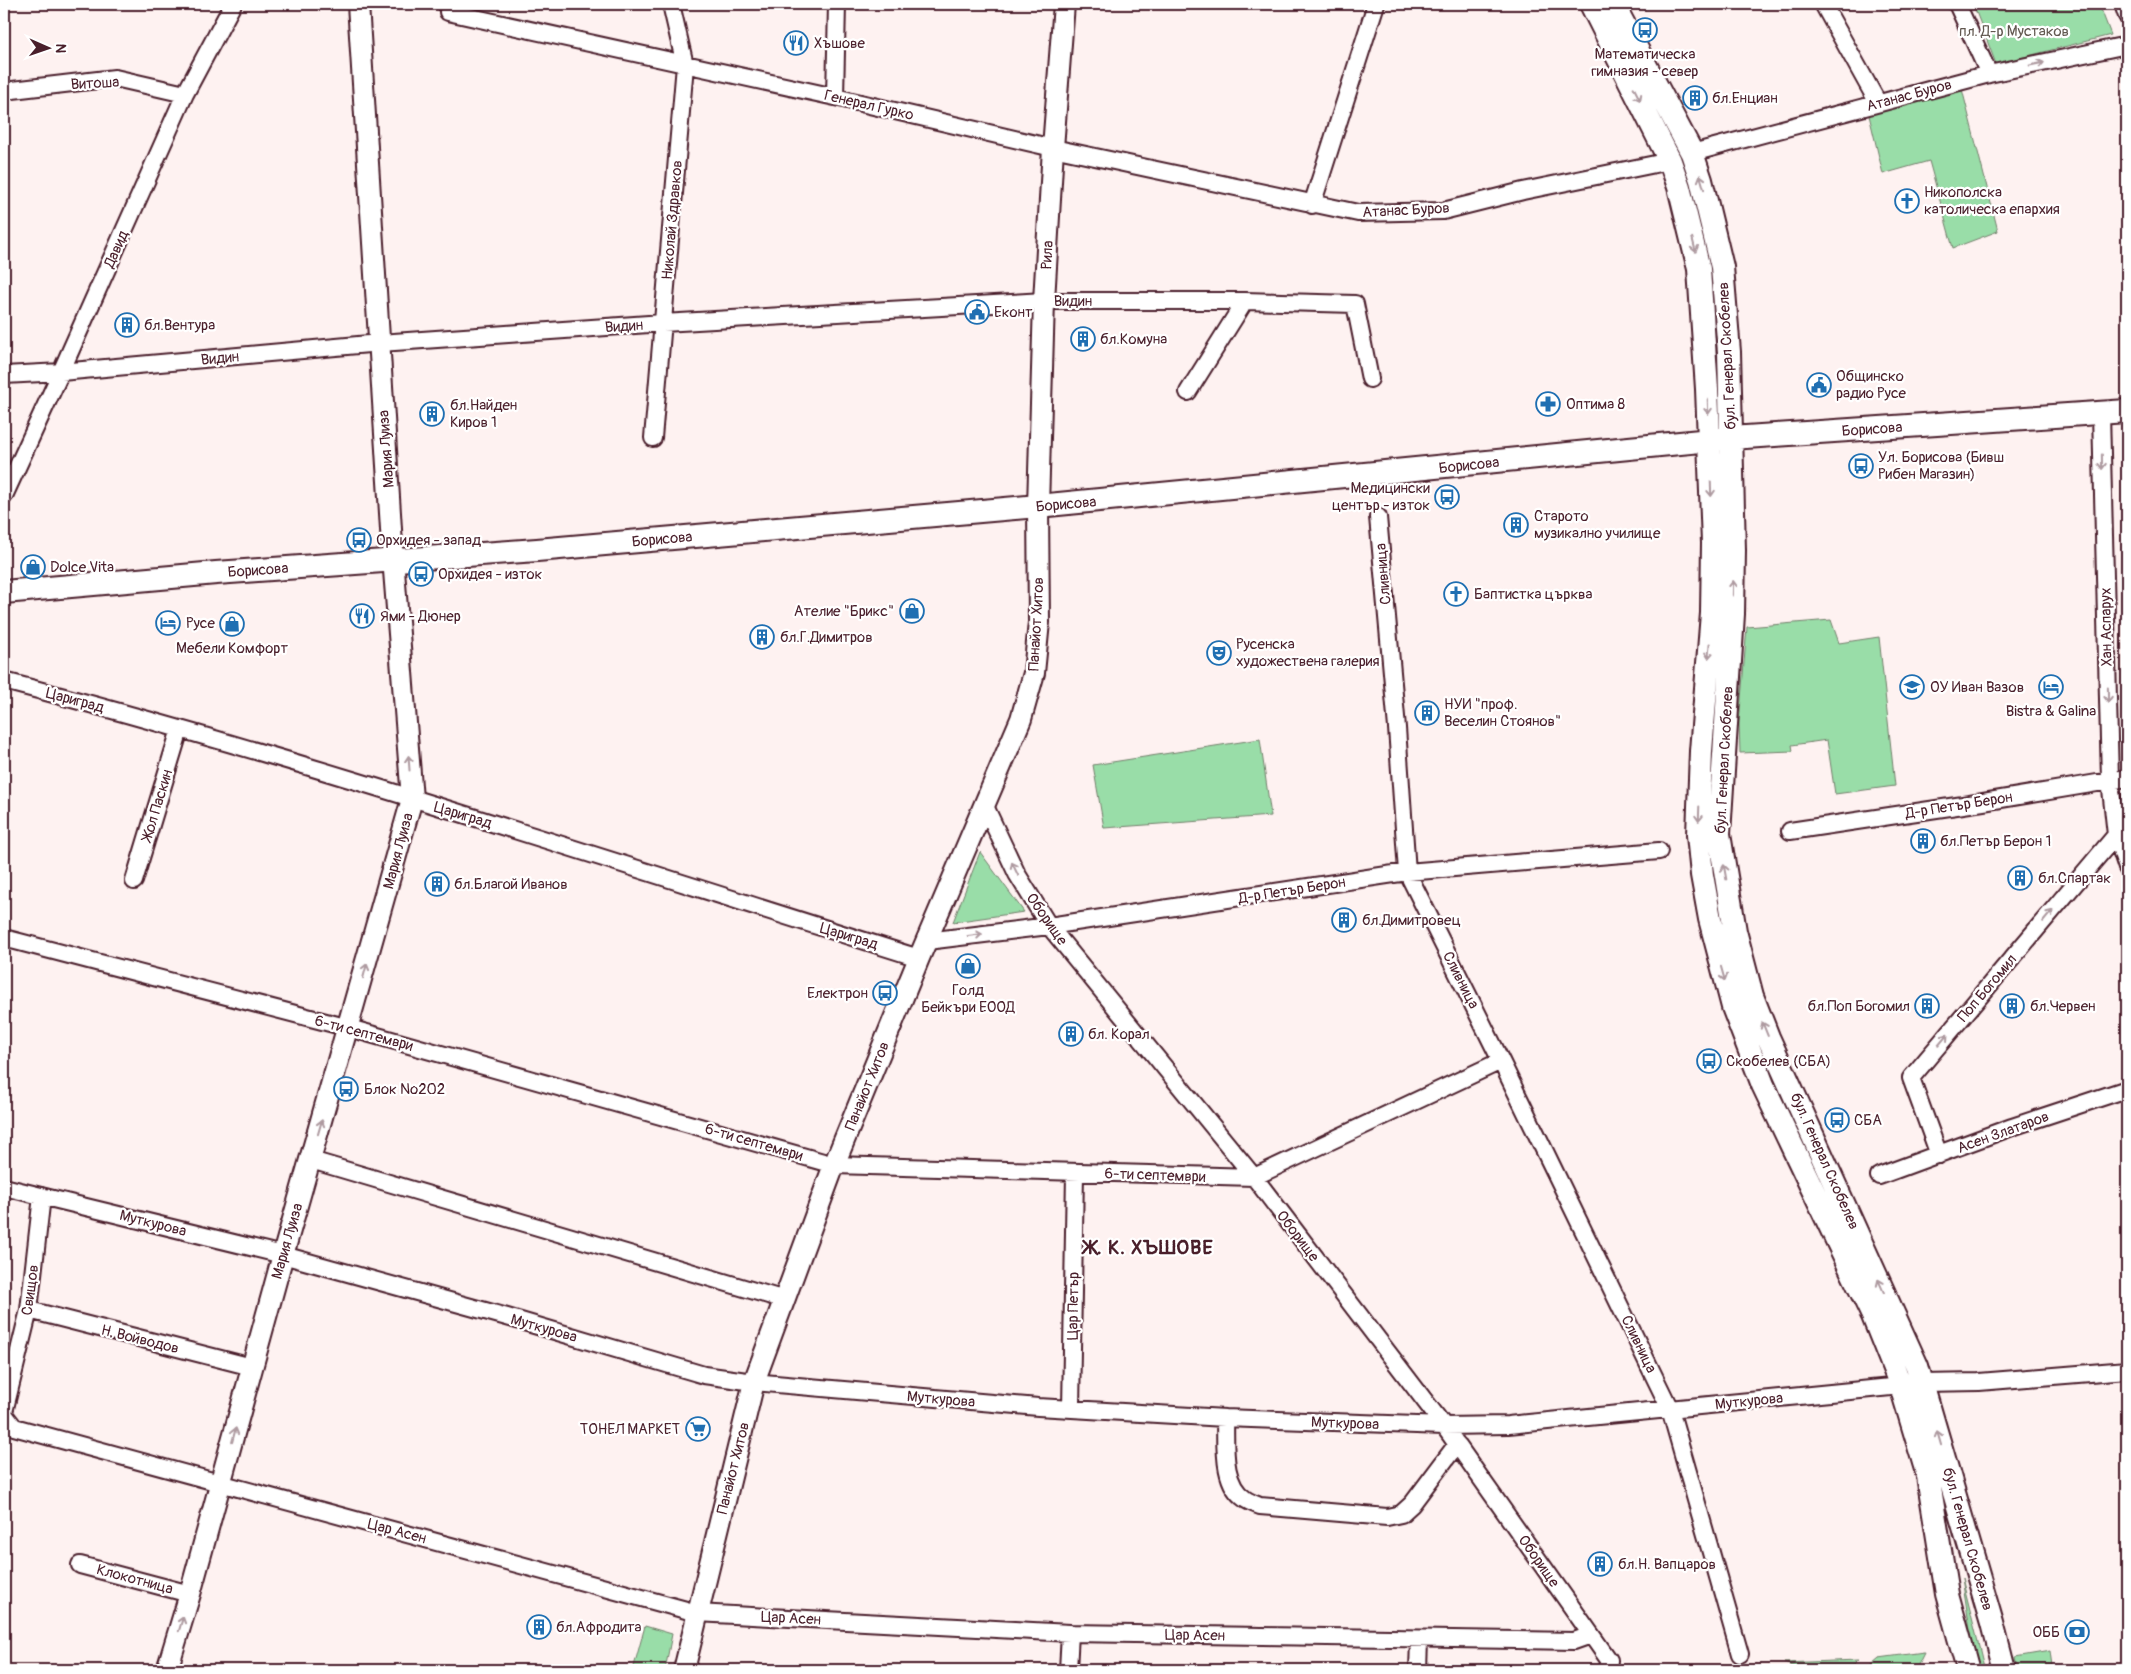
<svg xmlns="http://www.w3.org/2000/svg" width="2131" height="1674" viewBox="0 0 2131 1674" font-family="Pangolin,sans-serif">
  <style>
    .green { fill: #99dda8; stroke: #727e6a }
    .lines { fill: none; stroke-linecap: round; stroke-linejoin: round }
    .minor-casing { stroke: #4a1f2b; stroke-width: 20 }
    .tertiary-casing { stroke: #4a1f2b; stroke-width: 24 }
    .secondary-casing { stroke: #4a1f2b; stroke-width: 26 }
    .minor { stroke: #fff; stroke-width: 16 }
    .tertiary { stroke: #fff; stroke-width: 20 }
    .secondary { stroke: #fff; stroke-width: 22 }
    .oneway { stroke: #ae9aa0 }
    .labels { text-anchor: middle; stroke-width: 4.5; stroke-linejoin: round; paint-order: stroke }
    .park-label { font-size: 15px; fill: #625850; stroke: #fff }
    .poi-label { font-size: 15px; fill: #4a1f2b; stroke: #fff; text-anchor: start }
    .street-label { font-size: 15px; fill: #4a1f2b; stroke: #fff }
    .district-label { font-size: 20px; font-weight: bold; letter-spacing: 1px; fill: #4a1f2b; stroke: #fff }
  </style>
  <rect width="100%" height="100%" fill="#fef2f1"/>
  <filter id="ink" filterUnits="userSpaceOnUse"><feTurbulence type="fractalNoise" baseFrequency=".02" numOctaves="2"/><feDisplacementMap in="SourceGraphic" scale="10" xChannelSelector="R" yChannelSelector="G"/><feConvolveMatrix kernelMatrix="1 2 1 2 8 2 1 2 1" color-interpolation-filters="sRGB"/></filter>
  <g filter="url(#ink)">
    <path class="green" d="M1973,4H2099L2111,35L1996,64Z
      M1962,89L1998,231L1953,248L1929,161L1883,174L1868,111Z
      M1831,620L1839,643L1879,637L1895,786L1835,794L1827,740L1792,745L1793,751L1740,753L1739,723L1747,627Z
      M1260,739L1271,816L1104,828L1093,765Z
      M980,852L1024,912L953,922Z
      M1962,1578L1985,1670H1979L1970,1630Z
      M645,1626L672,1634L665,1670H633Z
      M2050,1651L2052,1666L2017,1670L2015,1657Z
      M1924,1652L1915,1670H1865L1879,1658Z
      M1858,1660L1848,1670H1806L1784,1663Z"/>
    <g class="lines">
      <g class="minor-casing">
        <path id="minor" d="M1823,4L1878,103
          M1957,4L1989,74
          M2123,4L2127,16
          M448,12L835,97L1053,148L1358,213L1443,211L1523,191L1670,161
          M4,91L115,78L185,94
          M835,97L837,4
          M1692,153L1989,74L2127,45
          M1312,205L1376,4
          M4,375L61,372L380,343L663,323L1044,301H1245
          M1188,392L1245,301L1355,304L1370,379
          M2101,413L2110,780L2116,835L2127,868
          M653,438L685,65L671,4
          M4,496L61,372L185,94L233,4
          M1378,517L1397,728L1407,872L1501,1061L1670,1409L1740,1654
          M4,681C312,761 615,863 919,958
          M984,804L1017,874L1049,926L1254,1177L1444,1426L1609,1660L1608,1670
          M1790,831L1983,802L2127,778
          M134,881L180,729
          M4,938L349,1028L834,1165L1254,1177L1501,1061
          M927,941L1049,926L1407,872L1659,851
          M1939,1155L1911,1078L2116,835
          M311,1160L785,1300
          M1879,1176L2012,1127L2127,1089
          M4,1187L283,1255L507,1317L704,1375L754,1382L1038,1407L1225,1418L1444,1426L1508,1425L1901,1386
          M29,1310L252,1367
          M1922,1383L1979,1382L2127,1370
          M1071,1409L1075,1173
          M4,1412L29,1310L42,1196
          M4,1414L14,1427L697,1613L1070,1633L1574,1641L1591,1635
          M1225,1418C1226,1443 1221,1483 1245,1499C1249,1502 1255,1504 1260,1506L1387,1517L1401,1514L1412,1504L1457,1444
          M80,1565L190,1594
          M1068,1670L1070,1633
          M1418,1670L1419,1640"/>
      </g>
      <g class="tertiary-casing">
        <path id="tertiary" d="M167,1670L190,1594L283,1255L412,799L392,545L358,4
          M684,1670L754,1382L834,1165L919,958L1021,719L1034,673L1039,622L1038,506L1044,301L1053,148L1064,4"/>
      </g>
      <g class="secondary-casing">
        <path id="secondary" d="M1591,4L1670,161L1679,187L1699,269L1707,389L1713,543L1712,613L1701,751L1698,835L1702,875L1710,919L1733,1007L1763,1085L1873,1316L1901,1386L1928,1476L1947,1594L1968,1670
          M1613,4L1692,153L1701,180L1722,267L1729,352L1734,550L1733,614L1719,834L1735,931L1752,996L1768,1037L1917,1366L1992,1623L2004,1670
          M4,592L216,573L537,550L1038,506L1731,438L2127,411"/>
      </g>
      <use href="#minor" class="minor"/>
      <use href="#tertiary" class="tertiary"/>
      <use href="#secondary" class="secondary"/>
    </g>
    <defs><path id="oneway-shaft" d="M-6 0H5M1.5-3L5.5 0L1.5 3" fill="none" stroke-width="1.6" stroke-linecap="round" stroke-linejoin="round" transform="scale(1.25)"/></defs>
    <g class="oneway">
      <use href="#oneway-shaft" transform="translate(2037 64) rotate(-12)"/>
      <use href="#oneway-shaft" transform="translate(1637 94) rotate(63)"/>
      <use href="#oneway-shaft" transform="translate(1702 182) rotate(-106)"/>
      <use href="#oneway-shaft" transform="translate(1694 245) rotate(76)"/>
      <use href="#oneway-shaft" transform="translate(1708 407) rotate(88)"/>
      <use href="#oneway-shaft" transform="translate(2102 462) rotate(89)"/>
      <use href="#oneway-shaft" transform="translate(1711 489) rotate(88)"/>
      <use href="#oneway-shaft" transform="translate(1733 588) rotate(-89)"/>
      <use href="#oneway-shaft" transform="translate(1709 651) rotate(95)"/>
      <use href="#oneway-shaft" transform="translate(2108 695) rotate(89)"/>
      <use href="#oneway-shaft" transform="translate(409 763) rotate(-94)"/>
      <use href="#oneway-shaft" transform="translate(1699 814) rotate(92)"/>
      <use href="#oneway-shaft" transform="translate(1015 869) rotate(-116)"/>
      <use href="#oneway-shaft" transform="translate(1725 872) rotate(-100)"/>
      <use href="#oneway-shaft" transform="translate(2048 916) rotate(-50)"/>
      <use href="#oneway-shaft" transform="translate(975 935) rotate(-7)"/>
      <use href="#oneway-shaft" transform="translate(365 971) rotate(-75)"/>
      <use href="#oneway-shaft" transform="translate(1723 974) rotate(74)"/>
      <use href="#oneway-shaft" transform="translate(1765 1029) rotate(-112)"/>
      <use href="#oneway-shaft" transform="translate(1943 1040) rotate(-50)"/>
      <use href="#oneway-shaft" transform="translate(320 1127) rotate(-74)"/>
      <use href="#oneway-shaft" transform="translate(1881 1286) rotate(-114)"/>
      <use href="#oneway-shaft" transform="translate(234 1435) rotate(-75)"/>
      <use href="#oneway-shaft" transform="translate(1939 1438) rotate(-106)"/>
      <use href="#oneway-shaft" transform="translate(181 1624) rotate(-73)"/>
    </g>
  </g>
  <defs>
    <g id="bus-ring" transform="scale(1.25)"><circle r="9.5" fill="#fff" stroke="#1f6fb2" stroke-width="1.5"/><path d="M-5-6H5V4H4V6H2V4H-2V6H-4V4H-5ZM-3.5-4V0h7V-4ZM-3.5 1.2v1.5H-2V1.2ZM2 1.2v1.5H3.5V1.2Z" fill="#1f6fb2"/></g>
    <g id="restaurant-ring" transform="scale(1.25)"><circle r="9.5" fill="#fff" stroke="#1f6fb2" stroke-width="1.5"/><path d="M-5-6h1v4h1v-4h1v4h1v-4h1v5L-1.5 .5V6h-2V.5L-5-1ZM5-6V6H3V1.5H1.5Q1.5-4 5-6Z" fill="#1f6fb2"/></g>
    <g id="building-ring" transform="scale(1.25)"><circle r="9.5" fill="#fff" stroke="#1f6fb2" stroke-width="1.5"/><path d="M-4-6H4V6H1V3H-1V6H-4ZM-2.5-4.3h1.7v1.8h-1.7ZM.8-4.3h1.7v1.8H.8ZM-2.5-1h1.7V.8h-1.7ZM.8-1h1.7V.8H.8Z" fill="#1f6fb2"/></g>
    <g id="church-ring" transform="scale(1.25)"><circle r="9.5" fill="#fff" stroke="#1f6fb2" stroke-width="1.5"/><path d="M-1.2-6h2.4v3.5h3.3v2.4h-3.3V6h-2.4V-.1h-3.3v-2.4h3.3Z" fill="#1f6fb2"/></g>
    <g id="civic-ring" transform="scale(1.25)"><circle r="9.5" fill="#fff" stroke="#1f6fb2" stroke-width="1.5"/><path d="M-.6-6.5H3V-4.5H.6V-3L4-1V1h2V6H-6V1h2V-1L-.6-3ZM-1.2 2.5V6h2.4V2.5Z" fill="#1f6fb2"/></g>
    <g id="pharmacy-ring" transform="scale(1.25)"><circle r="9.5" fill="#fff" stroke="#1f6fb2" stroke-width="1.5"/><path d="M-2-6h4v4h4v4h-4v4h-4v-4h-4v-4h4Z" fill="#1f6fb2"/></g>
    <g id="shop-ring" transform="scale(1.25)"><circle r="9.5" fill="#fff" stroke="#1f6fb2" stroke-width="1.5"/><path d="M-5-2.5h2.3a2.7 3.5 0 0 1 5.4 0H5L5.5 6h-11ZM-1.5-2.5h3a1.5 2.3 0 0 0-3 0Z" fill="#1f6fb2"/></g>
    <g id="hotel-ring" transform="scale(1.25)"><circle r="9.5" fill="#fff" stroke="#1f6fb2" stroke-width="1.5"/><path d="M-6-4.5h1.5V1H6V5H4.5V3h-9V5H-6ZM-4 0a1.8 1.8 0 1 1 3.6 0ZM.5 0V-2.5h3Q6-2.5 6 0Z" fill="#1f6fb2"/></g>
    <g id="theatre-ring" transform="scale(1.25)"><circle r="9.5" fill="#fff" stroke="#1f6fb2" stroke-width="1.5"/><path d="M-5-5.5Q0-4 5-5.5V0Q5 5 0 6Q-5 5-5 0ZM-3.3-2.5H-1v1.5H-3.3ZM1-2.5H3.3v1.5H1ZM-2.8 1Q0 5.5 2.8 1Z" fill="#1f6fb2"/></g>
    <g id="school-ring" transform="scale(1.25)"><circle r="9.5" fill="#fff" stroke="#1f6fb2" stroke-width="1.5"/><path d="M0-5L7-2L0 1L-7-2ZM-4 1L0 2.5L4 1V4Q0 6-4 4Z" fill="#1f6fb2"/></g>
    <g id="supermarket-ring" transform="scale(1.25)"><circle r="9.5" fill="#fff" stroke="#1f6fb2" stroke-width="1.5"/><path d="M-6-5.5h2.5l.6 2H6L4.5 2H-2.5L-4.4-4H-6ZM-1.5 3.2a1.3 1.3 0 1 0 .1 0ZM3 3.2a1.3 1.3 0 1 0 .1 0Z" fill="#1f6fb2"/></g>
    <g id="bank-ring" transform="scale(1.25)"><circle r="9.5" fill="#fff" stroke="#1f6fb2" stroke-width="1.5"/><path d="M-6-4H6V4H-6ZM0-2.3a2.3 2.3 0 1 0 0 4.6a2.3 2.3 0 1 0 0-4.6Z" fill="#1f6fb2"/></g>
  </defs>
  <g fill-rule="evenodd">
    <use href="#bus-ring" x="1645" y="30"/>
    <use href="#restaurant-ring" x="796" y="43"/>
    <use href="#building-ring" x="1695" y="98"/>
    <use href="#church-ring" x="1907" y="201"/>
    <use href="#civic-ring" x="977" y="312"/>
    <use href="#building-ring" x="127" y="325"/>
    <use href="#building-ring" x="1083" y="339"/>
    <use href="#civic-ring" x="1819" y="385"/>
    <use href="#pharmacy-ring" x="1548" y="404"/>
    <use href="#building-ring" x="432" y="414"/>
    <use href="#bus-ring" x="1861" y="466"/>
    <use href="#bus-ring" x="1447" y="497"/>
    <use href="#building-ring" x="1516" y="525"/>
    <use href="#bus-ring" x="359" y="540"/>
    <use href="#shop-ring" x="33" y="567"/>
    <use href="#bus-ring" x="421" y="574"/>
    <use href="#church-ring" x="1456" y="594"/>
    <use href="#shop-ring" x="912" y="611"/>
    <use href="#restaurant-ring" x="362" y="616"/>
    <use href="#hotel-ring" x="168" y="623"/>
    <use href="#shop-ring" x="232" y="624"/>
    <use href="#building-ring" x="762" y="637"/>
    <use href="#theatre-ring" x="1219" y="653"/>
    <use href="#school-ring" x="1912" y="687"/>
    <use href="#hotel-ring" x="2051" y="687"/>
    <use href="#building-ring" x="1427" y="713"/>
    <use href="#building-ring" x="1923" y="841"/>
    <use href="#building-ring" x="2020" y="878"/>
    <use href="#building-ring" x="437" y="884"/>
    <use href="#building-ring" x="1344" y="920"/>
    <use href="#shop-ring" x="968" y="966"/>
    <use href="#bus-ring" x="885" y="993"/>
    <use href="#building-ring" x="1927" y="1006"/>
    <use href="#building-ring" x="2012" y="1006"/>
    <use href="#building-ring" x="1071" y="1034"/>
    <use href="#bus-ring" x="1709" y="1061"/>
    <use href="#bus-ring" x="346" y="1089"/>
    <use href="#bus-ring" x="1837" y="1120"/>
    <use href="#supermarket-ring" x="698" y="1429"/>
    <use href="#building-ring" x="1600" y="1564"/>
    <use href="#building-ring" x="539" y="1627"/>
    <use href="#bank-ring" x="2077" y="1632"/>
  </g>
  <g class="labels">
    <g class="park-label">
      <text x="2014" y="36">пл. Д-р Мустаков</text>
    </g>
    <g class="poi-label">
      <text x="814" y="48">Хъшове</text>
      <text x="1645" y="59" text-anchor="middle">Математическа<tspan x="1645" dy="17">гимназия - север</tspan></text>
      <text x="1712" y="103">бл.Енциан</text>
      <text x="1924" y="197">Никополска<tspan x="1924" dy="17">католическа епархия</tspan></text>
      <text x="994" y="317">Еконт</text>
      <text x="144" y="330">бл.Вентура</text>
      <text x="1100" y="344">бл.Комуна</text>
      <text x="1836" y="381">Общинско<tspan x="1836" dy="17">радио Русе</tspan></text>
      <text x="1566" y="409">Оптима 8</text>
      <text x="450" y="410">бл.Найден<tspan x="450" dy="17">Киров 1</tspan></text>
      <text x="1878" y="462">Ул. Борисова (Бивш<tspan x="1878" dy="17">Рибен Магазин)</tspan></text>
      <text x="1430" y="493" text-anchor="end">Медицински<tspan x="1430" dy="17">център - изток</tspan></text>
      <text x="1534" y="521">Старото<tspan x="1534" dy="17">музикално училище</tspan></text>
      <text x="376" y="545">Орхидея - запад</text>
      <text x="50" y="572">Dolce Vita</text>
      <text x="438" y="579">Орхидея - изток</text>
      <text x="1474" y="599">Баптистка църква</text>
      <text x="894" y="616" text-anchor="end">Ателие "Брикс"</text>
      <text x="380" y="621">Ями - Дюнер</text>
      <text x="186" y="628">Русе</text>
      <text x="780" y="642">бл.Г.Димитров</text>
      <text x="1236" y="649">Русенска<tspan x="1236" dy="17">художествена галерия</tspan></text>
      <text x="232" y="653" text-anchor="middle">Мебели Комфорт</text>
      <text x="1930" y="692">ОУ Иван Вазов</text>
      <text x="1444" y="709">НУИ "проф.<tspan x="1444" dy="17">Веселин Стоянов"</tspan></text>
      <text x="2051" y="716" text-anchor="middle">Bistra &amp; Galina</text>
      <text x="1940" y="846">бл.Петър Берон 1</text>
      <text x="2038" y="883">бл.Спартак</text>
      <text x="454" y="889">бл.Благой Иванов</text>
      <text x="1362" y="925">бл.Димитровец</text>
      <text x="968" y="995" text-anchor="middle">Голд<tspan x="968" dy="17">Бейкъри ЕООД</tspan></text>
      <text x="868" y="998" text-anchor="end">Електрон</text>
      <text x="1910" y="1011" text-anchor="end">бл.Поп Богомил</text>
      <text x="2030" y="1011">бл.Червен</text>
      <text x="1088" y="1039">бл. Корал</text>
      <text x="1726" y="1066">Скобелев (СБА)</text>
      <text x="364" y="1094">Блок №202</text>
      <text x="1854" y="1125">СБА</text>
      <text x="680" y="1434" text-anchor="end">ТОНЕЛ МАРКЕТ</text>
      <text x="1618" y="1569">бл.Н. Вапцаров</text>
      <text x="556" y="1632">бл.Афродита</text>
      <text x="2060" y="1637" text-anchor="end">ОББ</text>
    </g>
    <g class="street-label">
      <text transform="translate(95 83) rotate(-3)" y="5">Витоша</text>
      <text transform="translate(1909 95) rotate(-15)" y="5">Атанас Буров</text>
      <text transform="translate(869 105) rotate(13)" y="5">Генерал Гурко</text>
      <text transform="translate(1406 210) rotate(-3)" y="5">Атанас Буров</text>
      <text transform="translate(672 220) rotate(-85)" y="5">Николай Здравков</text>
      <text transform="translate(116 249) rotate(-66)" y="5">Давид</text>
      <text transform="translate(1047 255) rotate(-87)" y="5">Рила</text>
      <text x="1073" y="306">Видин</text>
      <text transform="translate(624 326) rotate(-4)" y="5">Видин</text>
      <text transform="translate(1727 356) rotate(-93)" y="5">бул. Генерал Скобелев</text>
      <text transform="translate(220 358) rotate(-5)" y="5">Видин</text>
      <text transform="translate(1872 429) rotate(-4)" y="5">Борисова</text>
      <text transform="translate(386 449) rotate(-94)" y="5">Мария Луиза</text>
      <text transform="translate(1469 465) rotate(-6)" y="5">Борисова</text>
      <text transform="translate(1066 504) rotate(-5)" y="5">Борисова</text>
      <text transform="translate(662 539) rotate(-5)" y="5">Борисова</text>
      <text transform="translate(258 570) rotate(-4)" y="5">Борисова</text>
      <text transform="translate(1383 574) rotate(-95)" y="5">Сливница</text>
      <text transform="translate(1036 624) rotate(-87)" y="5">Панайот Хитов</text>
      <text transform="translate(2106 627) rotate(-91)" y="5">Хан Аспарух</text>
      <text transform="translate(75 700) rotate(15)" y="5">Цариград</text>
      <text transform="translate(1724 760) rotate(-87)" y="5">бул. Генерал Скобелев</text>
      <text transform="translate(157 805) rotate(-73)" y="5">Жол Паскин</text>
      <text transform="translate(1959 805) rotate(-9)" y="5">Д-р Петър Берон</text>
      <text transform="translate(463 815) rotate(17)" y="5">Цариград</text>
      <text transform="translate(398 851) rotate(-75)" y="5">Мария Луиза</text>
      <text transform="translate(1292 890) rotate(-9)" y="5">Д-р Петър Берон</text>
      <text transform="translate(1047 919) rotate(55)" y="5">Оборище</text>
      <text transform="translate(849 936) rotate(17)" y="5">Цариград</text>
      <text transform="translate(1461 980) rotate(63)" y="5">Сливница</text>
      <text transform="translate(1987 988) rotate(-50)" y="5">Поп Богомил</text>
      <text transform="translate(364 1033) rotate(15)" y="5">6-ти септември</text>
      <text transform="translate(867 1086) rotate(-68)" y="5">Панайот Хитов</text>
      <text transform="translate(2003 1132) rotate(-20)" y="5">Асен Златаров</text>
      <text transform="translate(754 1142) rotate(16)" y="5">6-ти септември</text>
      <text transform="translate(1825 1161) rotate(66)" y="5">бул. Генерал Скобелев</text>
      <text transform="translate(1155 1175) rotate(2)" y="5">6-ти септември</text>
      <text transform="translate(153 1223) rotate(14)" y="5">Муткурова</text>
      <text transform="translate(1298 1236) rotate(53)" y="5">Оборище</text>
      <text transform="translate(287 1241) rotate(-74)" y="5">Мария Луиза</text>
      <text transform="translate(30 1290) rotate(-82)" y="5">Свищов</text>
      <text transform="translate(1073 1306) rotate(-89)" y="5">Цар Петър</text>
      <text transform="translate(544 1328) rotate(16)" y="5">Муткурова</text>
      <text transform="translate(140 1339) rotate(14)" y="5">Н. Войводов</text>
      <text transform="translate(1639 1344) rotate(64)" y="5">Сливница</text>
      <text transform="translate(941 1399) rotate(5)" y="5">Муткурова</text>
      <text transform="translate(1749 1401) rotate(-6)" y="5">Муткурова</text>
      <text transform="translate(1345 1423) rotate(2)" y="5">Муткурова</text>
      <text transform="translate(733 1468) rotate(-76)" y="5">Панайот Хитов</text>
      <text transform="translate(397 1531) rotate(15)" y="5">Цар Асен</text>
      <text transform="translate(1968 1539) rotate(74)" y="5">бул. Генерал Скобелев</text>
      <text transform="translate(1539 1561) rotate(55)" y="5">Оборище</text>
      <text transform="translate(135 1579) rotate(15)" y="5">Клокотница</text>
      <text transform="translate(791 1618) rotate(3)" y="5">Цар Асен</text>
      <text transform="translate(1195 1635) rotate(1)" y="5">Цар Асен</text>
    </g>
    <g class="district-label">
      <text x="1149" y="1254">Ж. К. ХЪШОВЕ</text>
    </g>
  </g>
  <rect width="2131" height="1674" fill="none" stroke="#fff" stroke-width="20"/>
  <rect x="10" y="10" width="2111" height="1654" fill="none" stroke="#4a1f2b" stroke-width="2" filter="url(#ink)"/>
  <g transform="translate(48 48) rotate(92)" stroke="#ffffff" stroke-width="4" paint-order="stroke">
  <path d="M0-4L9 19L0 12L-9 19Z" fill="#4a1f2b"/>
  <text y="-8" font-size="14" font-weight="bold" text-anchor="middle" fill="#4a1f2b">N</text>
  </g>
</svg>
